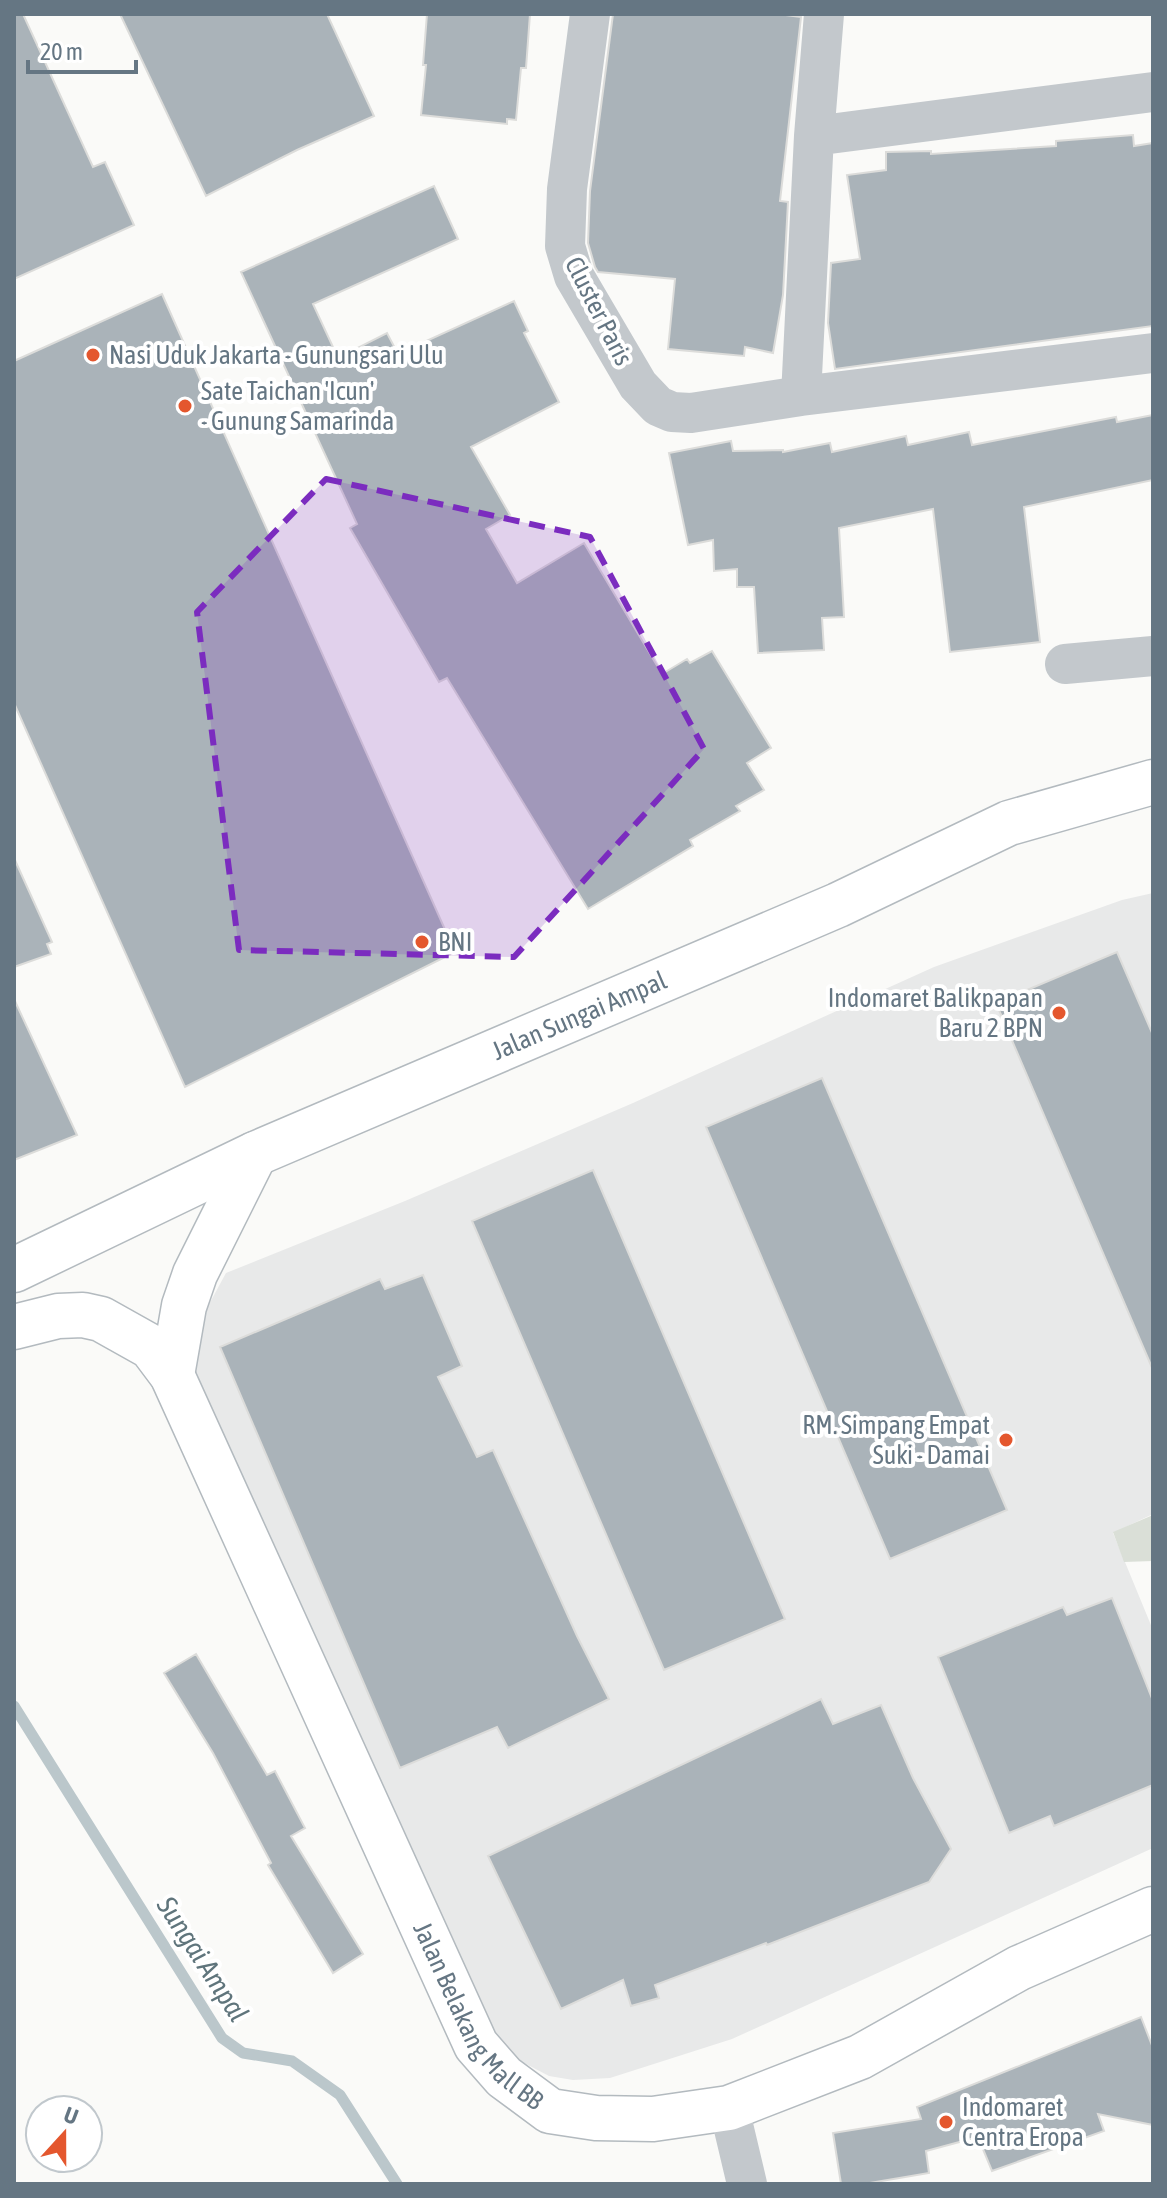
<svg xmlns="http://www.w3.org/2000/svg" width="1167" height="2198" viewBox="0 0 1167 2198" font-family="'Asap Condensed',sans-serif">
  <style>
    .built { fill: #e8e9e9 }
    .green { fill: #dadfd7 }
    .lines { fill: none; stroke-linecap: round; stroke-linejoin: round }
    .stream { stroke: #bbc7cb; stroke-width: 11 }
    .building { fill: #aab3b9; stroke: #dcdcda; stroke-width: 2 }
    .secondary-casing { stroke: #b3babf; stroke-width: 47 }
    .minor { stroke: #c3c8cc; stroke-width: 40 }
    .secondary { stroke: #fff; stroke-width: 44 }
    .marked { fill: #7b2cbf; fill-opacity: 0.2; stroke: #7b2cbf; stroke-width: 6; stroke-dasharray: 16 10; stroke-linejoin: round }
    .poi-dot { fill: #e4572e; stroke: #fff; stroke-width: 3 }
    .labels { text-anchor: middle; stroke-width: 8; stroke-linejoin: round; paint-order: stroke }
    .street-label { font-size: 26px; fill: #657683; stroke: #fff }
    .poi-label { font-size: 26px; fill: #657683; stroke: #fff; text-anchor: start }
    .water-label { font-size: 28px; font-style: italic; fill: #60757c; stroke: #fff }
  </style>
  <rect width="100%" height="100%" fill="#fafaf8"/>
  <path class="built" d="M1153,893V1514L1113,1533L1153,1630V1848L732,2039L610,2078L573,2080L549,2076L486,2043L182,1354L226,1273L405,1201L633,1103L934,967L1122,900Z"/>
  <path class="green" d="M1153,1515V1561L1124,1562L1113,1532Z"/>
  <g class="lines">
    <path class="stream" d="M14,1706L222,2038L243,2053L292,2061L340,2095L397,2184"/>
  </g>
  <path class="building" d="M14,14H23L93,167L105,162L134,225L14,279Z
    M120,14H327L374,116L297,150L206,196Z
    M427,14H530L526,68H521L516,120L507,119V124L421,115L426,65H423Z
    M613,14H778L801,17L780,201L788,202L783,295L773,353L745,347L744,356L668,349L675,279L598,272L595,267L588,243L590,191Z
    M1133,135L1134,146L1153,143V326L835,369L828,323L831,263L860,259L847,175L886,170V152L931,151V154L1056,146V141Z
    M434,186L458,239L313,304L338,358L387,333L398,354L514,301L528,331L524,333L559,402L471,447L510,515L486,529L517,583L584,543L662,674L687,659L690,663L712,651L771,748L747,763L764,790L736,806L740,811L690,840L693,846L588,909L447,678L439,682L350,528L357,524L241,272Z
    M162,294L455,952L185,1087L14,703V361Z
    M1153,415V480L1024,507L1040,642L950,652L933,509L839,528L844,617L822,618L824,650L758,653L754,587H737V569L714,571L713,540L688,545L669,453L731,441L733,451L783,450V452L830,443L832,452L906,436L908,445L969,432L972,445L1116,417L1117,422Z
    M14,858L52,942L47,944L51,954L14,967Z
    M1117,952L1153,1035V1370L996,1003Z
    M14,999L77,1135L14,1160Z
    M822,1078L1007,1510L890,1559L706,1127Z
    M593,1170L785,1619L664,1670L472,1221Z
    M423,1275L462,1366L438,1377L477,1457L493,1450L577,1636L609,1699L508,1748L497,1727L400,1768L220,1347L380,1279L385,1289Z
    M1112,1598L1153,1701V1785L1054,1826L1050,1816L1009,1833L938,1657L1063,1607L1067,1615Z
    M196,1654L267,1775L275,1771L305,1828L291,1836L363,1954L333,1973L268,1865L271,1863L213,1753L164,1673Z
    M821,1699L833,1724L881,1705L913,1778L951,1849L929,1882L767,1945L766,1943L655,1985L659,1998L631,2006L623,1980L561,2009L488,1856Z
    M1141,2017L1153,2048V2125L1098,2114L1104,2131L992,2171L978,2137L926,2151L929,2173L864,2184H841L833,2133L921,2119L917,2107Z"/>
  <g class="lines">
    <g class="secondary-casing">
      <g id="secondary">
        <path id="s1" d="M14,1270L255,1154L838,905L1009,823L1153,782"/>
        <path id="s2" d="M14,1327L58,1316L83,1315L101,1319L151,1347L172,1375L476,2045L504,2077L550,2111L596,2118L653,2119L729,2108L860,2057L1019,1968L1153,1909"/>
        <path d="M172,1375L184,1306L195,1274L255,1154"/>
      </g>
    </g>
    <path class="minor" d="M590,14L567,189L565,246L574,276L638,385L658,406L672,412L691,413L801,396L1153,353
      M814,136L1153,92
      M801,396L814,136L824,14
      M1065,664L1153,656
      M729,2108L747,2184"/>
    <use href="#secondary" class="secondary"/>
  </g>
  <path class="marked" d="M326,479L590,537L704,749L514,957L239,950L197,612Z"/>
  <g class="poi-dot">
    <circle cx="93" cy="355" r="8"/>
    <circle cx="185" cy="406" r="8"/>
    <circle cx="422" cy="942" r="8"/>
    <circle cx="1059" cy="1013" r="8"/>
    <circle cx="1006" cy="1440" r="8"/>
    <circle cx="946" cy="2122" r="8"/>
  </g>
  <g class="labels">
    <g class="street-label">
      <text transform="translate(599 311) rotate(63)" y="9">Cluster Paris</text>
      <text dy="9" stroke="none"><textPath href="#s1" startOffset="620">Jalan Sungai Ampal</textPath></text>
      <text dy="9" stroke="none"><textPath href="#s2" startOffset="894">Jalan Belakang Mall BB</textPath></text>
    </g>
    <g class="poi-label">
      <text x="109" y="364">Nasi Uduk Jakarta - Gunungsari Ulu</text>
      <text x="201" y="400">Sate Taichan 'Icun'<tspan x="201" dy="30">- Gunung Samarinda</tspan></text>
      <text x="438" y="951">BNI</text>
      <text x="1043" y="1007" text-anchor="end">Indomaret Balikpapan<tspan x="1043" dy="30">Baru 2 BPN</tspan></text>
      <text x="990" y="1434" text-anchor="end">RM. Simpang Empat<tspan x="990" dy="30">Suki - Damai</tspan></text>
      <text x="962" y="2116">Indomaret<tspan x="962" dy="30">Centra Eropa</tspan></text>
    </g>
    <g class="water-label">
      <text transform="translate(203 1959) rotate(57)" y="10">Sungai Ampal</text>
    </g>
  </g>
  <rect width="1167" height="2198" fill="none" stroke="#657683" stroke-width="32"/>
  <g transform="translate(64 2134) rotate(21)"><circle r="38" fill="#ffffff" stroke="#c1c8cd" stroke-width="2"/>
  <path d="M0-6L14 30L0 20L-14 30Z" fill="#e4572e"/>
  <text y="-12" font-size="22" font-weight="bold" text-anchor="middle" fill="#657683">U</text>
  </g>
  <path d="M28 60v12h108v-12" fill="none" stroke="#657683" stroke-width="4"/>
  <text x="40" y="60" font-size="24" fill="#657683" stroke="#ffffff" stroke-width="6" paint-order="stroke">20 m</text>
</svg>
